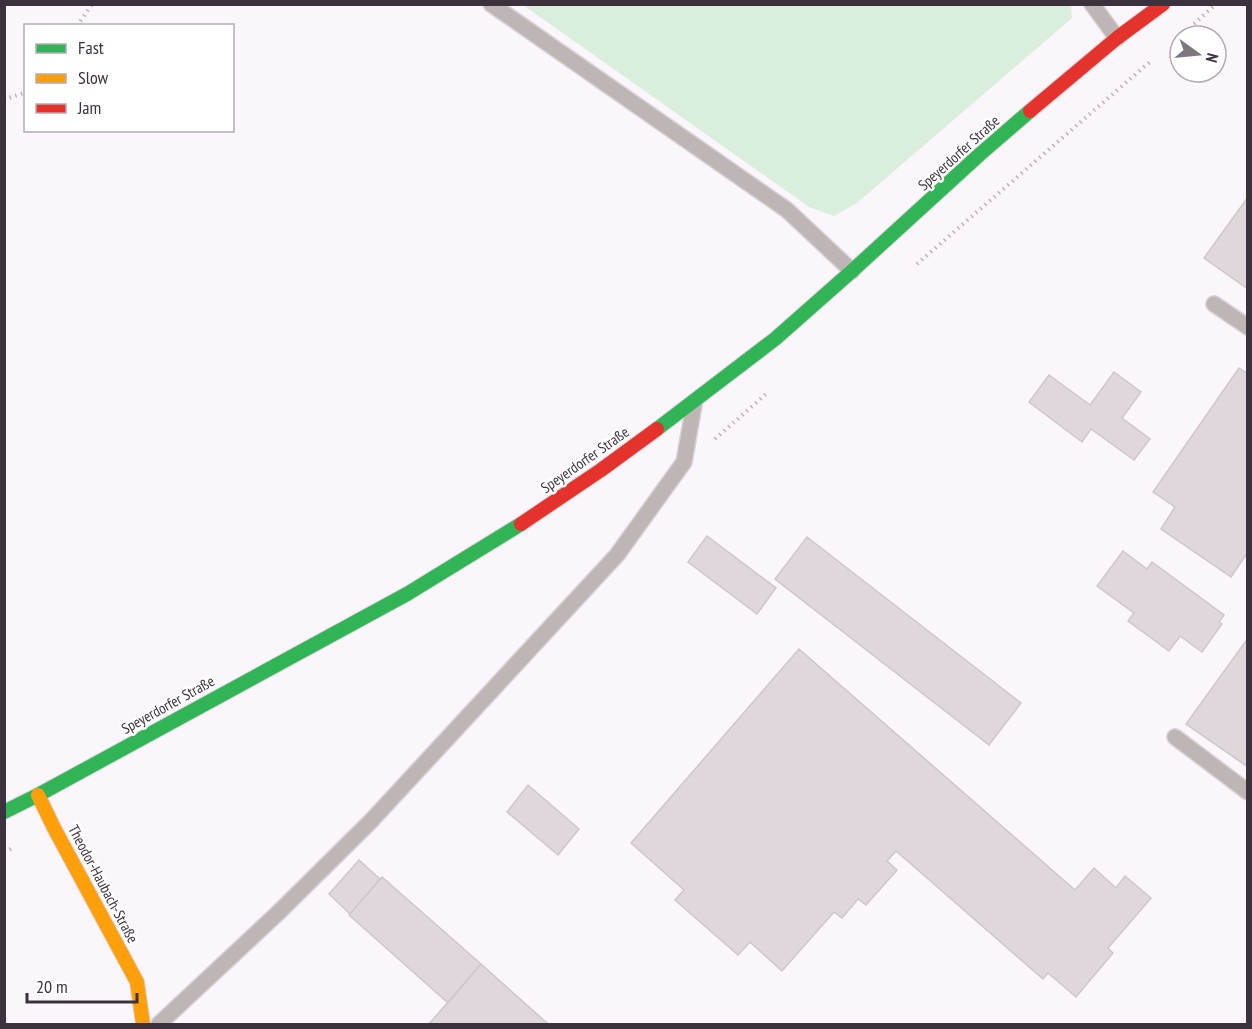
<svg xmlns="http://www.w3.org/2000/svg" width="1252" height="1029" viewBox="0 0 1252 1029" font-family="'PT Sans Narrow',sans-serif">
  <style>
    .green { fill: #d9efdc }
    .building { fill: #e0d7dd; stroke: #cec6cb; stroke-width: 1.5 }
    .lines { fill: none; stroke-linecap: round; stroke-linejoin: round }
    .lane-casing { stroke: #d8d4d8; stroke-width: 18 }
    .fast-casing { stroke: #d8d4d8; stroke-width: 16 }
    .slow-casing { stroke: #d8d4d8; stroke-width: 16 }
    .jam-casing { stroke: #d8d4d8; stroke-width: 16 }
    .path { stroke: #bcb5b8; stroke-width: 4; stroke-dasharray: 1.5 4.5; stroke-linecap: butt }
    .lane { stroke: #beb5b5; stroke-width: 15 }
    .fast { stroke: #30b455; stroke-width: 14 }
    .slow { stroke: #ff9f0a; stroke-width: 14 }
    .jam { stroke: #e5322d; stroke-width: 14 }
    .labels { text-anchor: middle; stroke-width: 5; stroke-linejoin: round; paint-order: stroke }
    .street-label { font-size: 15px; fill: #3b323d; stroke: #fff }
  </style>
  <rect width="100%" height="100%" fill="#fbf6fb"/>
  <path class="green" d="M1071,5L1072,18L857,203L834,216L809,207L523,5Z"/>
  <path class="building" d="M1248,197V289L1204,258Z
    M1239,368L1248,374V552L1231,577L1161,529L1175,507L1153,492Z
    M1114,372L1141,392L1122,418L1150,439L1134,460L1091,429L1082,442L1029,402L1049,375L1090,405Z
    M707,536L776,588L757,614L688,562Z
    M807,537L1021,703L989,745L775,579Z
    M1123,551L1147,569L1152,562L1224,615L1219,622L1222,624L1202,652L1180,636L1169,651L1128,621L1134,613L1097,586Z
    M1248,638V767L1186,724Z
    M799,649L1075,890L1094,868L1116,888L1125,876L1151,898L1108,948L1113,953L1076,997L1048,973L1043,979L896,851L887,861L897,870L866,905L858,899L842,918L834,912L782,971L750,942L738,955L675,900L684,890L631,843Z
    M528,785L579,829L558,855L507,812Z
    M359,860L380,879L350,914L329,894Z
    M382,877L481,964L448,1003L349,915Z
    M481,964L547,1023L545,1024H429Z"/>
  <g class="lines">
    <g class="lane-casing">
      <path id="lane" d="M491,4L787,210L852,271
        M1092,4L1117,38
        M1214,304L1248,327
        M1175,737L1248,792
        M159,1024L279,912L371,821L617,555L684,462L694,405"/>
    </g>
    <g class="fast-casing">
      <path id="fast" d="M657,429L775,339L852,271L979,155L1030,111
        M4,812L38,795L407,594L521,524"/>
    </g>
    <g class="slow-casing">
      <path id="slow" d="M38,795L54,828L137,982L143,1024"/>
    </g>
    <g class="jam-casing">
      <path id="jam" d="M1030,111L1117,38L1163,4
        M521,524L601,470L657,429"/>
    </g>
    <path class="path" d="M1194,24L1216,4
      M77,26L92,4
      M4,98L6,99L26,92
      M917,264L1152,60
      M715,439L766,394
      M4,852L15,847"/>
    <use href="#lane" class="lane"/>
    <use href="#fast" class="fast"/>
    <use href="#slow" class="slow"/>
    <use href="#jam" class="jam"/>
  </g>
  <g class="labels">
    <g class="street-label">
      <text transform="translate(959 153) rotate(-42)" y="5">Speyerdorfer Straße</text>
      <text transform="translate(585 460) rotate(-35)" y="5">Speyerdorfer Straße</text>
      <text transform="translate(168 705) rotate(-29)" y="5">Speyerdorfer Straße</text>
      <text transform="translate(103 884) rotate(62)" y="5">Theodor-Haubach-Straße</text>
    </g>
  </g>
  <rect width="1252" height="1029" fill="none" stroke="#3b323d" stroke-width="12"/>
  <rect x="24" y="24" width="210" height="108" fill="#ffffff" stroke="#b1adb1" stroke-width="1.5"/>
  <rect x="36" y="44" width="30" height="9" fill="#30b455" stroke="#b1adb1" stroke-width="1.5"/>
  <text x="78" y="54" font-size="18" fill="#3b323d">Fast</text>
  <rect x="36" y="74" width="30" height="9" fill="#ff9f0a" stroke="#b1adb1" stroke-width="1.5"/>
  <text x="78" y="84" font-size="18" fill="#3b323d">Slow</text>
  <rect x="36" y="104" width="30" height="9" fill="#e5322d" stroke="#b1adb1" stroke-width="1.5"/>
  <text x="78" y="114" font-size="18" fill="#3b323d">Jam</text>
  <g transform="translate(1198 54) rotate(105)"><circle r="28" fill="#ffffff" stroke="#b1adb1" stroke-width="1.5"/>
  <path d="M0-4.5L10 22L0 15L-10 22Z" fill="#7e7780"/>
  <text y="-9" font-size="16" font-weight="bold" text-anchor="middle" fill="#3b323d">N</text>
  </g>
  <path d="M27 993v9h110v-9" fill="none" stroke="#3b323d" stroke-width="3"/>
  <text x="36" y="993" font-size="18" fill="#3b323d" stroke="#ffffff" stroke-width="4.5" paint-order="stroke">20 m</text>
</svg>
